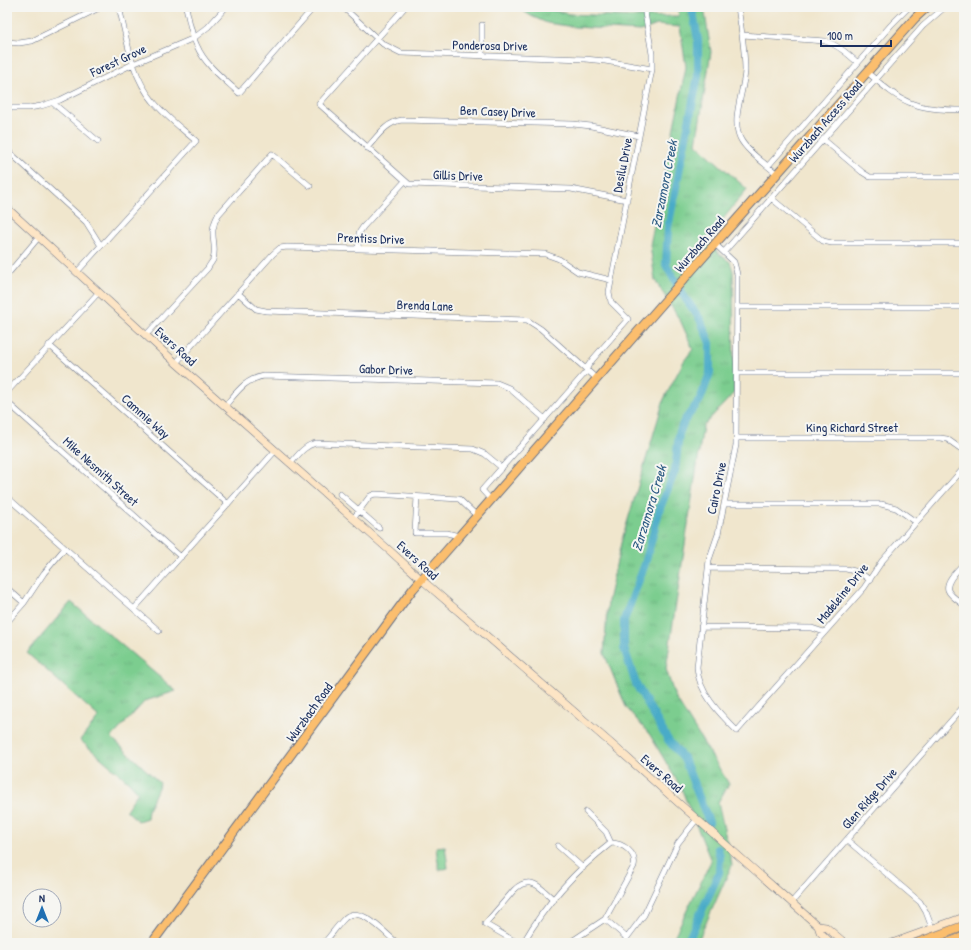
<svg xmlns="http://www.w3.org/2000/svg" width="971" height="950" viewBox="0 0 971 950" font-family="'Patrick Hand',sans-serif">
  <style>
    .grass { fill: url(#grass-tufts); stroke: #4b7e76 }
    .pitch { fill: #7bcd8f; stroke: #4b7e76 }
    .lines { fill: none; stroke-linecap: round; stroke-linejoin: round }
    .river { stroke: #49abc8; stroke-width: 8 }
    .minor-casing { stroke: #666f85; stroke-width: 6 }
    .secondary-casing { stroke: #666f85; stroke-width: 8 }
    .primary-casing { stroke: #666f85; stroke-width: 10 }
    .motorway-casing { stroke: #666f85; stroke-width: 10 }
    .minor { stroke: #fff; stroke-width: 5 }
    .secondary { stroke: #fde5c5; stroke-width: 7 }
    .primary { stroke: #fbbe6e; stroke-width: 8 }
    .motorway { stroke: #fbbe6e; stroke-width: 9 }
    .labels { text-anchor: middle; stroke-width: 4; stroke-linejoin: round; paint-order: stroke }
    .street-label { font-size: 13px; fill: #1b2f5e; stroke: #f6f6f2 }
    .water-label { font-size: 14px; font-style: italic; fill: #2b5a83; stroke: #f6f6f2 }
  </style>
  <defs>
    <pattern id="grass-tufts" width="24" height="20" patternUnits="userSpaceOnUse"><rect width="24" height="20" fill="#7bcd8f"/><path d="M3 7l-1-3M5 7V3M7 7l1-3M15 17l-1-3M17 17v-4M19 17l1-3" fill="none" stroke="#6ab07e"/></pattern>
  </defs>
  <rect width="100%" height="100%" fill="#f6f6f2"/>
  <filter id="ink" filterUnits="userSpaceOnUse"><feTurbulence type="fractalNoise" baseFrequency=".025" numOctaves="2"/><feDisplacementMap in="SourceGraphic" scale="8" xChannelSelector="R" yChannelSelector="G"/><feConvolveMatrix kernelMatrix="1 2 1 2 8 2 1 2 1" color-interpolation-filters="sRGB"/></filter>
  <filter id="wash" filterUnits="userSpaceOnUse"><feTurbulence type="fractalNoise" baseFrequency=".012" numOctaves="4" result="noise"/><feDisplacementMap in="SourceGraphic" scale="16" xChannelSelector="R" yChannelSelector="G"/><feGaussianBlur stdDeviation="0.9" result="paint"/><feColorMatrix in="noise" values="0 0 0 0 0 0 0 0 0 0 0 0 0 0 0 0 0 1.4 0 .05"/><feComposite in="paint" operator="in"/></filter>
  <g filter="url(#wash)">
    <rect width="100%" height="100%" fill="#f0e6cd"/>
    <path class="grass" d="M517,7H543L550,10L570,14L637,17L679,16L678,7H704L711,52L696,144L747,189L707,239L718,253L730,262L733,271L734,393L703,426L666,669L675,697L729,784L718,802L732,865L697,943H671L711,861L681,788L650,735L626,707L604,653L608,601L621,543L664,399L684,361L693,349L681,322L655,280L650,245L686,67L680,27L657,25L641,31L575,27L547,23L531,16Z
      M71,602L176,691L145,701L113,736L112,738L160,783L148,810L147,818L138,821L126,810L138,792L129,782L80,740L99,717L27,653Z"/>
    <path class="pitch" d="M445,846L448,868L439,870L436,847Z"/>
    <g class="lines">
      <path class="river" d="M692,7L698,40V76L668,228L666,265L683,295L700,319L710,343V373L700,400L684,421L679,434L675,471L660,508L645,564L624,620V648L636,684L668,740L684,759L709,822
        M687,943L719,873L720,857L718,849"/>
    </g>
  </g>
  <g filter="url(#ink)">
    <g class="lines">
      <g class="minor-casing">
        <path id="minor" d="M186,7C189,20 191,34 197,46C205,65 224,79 239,93L314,7
          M343,7L383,44L401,53L585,59L605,61L652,69
          M405,7L319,104L409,184L571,189L627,200
          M738,7C741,28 745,49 745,71C744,91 731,119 740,138C746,151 766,164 777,174
          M743,35L825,41C838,45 848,54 858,63
          M7,42L19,43L32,41L101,7
          M482,56V25
          M867,72C903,104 915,110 964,110
          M53,103L98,141
          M7,108H29L41,106L60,100L133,64L194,38L208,27L226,7
          M823,139L862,172L870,177H964
          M367,148C377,137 386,122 402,120L573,124L591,126L639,136
          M7,150L86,222L101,246
          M768,166L891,25L909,7
          M771,198L823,241L832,243H964
          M715,244L734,262L737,274L736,445L718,534L709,560L697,667C698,692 720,714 737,731L864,588L882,561L964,468
          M358,249L359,233L363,227L405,181
          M724,252L923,26L945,7
          M77,272L196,141C181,128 165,116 153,101C131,75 127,39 119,7
          M7,275L39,237
          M238,293L256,309L266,311L527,320L541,329L597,379
          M738,307H964
          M146,335L208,268C209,265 212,262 213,260C218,243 207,235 218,215L272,154L310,186
          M49,345L228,504
          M176,363L273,254L280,248L287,247L545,254L559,259L578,272L611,280
          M737,373H964
          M7,392L99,292
          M7,402L181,557
          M225,406C237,392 245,379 264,376L497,383L509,388L545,419
          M736,438H940L947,439L964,451
          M291,463C298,455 305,445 316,443L473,449L485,454L502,468
          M340,494L379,528
          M7,497L159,631
          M417,497L415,533H447L459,536
          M491,500L482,490L586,372L588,366L593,359L628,319L611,302L609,292L652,69V54L644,7
          M725,504H881L896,508L916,522
          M353,519L370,496L375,494L459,499L477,516
          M964,563C959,569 945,581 948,590C950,596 959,601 964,605
          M709,568L846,569L859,572L870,580
          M7,588L24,603
          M134,609L276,450
          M7,622L24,603L44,573L65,548
          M701,627L812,628L824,632
          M586,812L606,832L611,843
          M847,840L920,902L926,912L932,928
          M558,846L583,868
          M791,903L964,706
          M605,919L627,938
          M324,943C331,935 337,926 345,918C360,904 385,933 397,943
          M518,943L485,924L514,890C531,874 541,888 554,900
          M523,943C545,905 576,870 611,843
          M569,943L605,919L634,866C637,853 623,843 611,843
          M623,943L644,915L678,843L697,819"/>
      </g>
      <g class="secondary-casing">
        <path id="secondary" d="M7,208L176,363L389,550L422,580L614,746L818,926L820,932L831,943
          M818,926L826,927L845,943
          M892,943L964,917"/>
      </g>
      <g class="primary-casing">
        <path id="primary" d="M152,943L413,589L691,271L915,18L927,7"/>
      </g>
      <g class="motorway-casing">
        <path id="motorway" d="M918,943L964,926
          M948,943L964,937"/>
      </g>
      <use href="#minor" class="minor"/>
      <use href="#secondary" class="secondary"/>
      <use href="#primary" class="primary"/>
      <use href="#motorway" class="motorway"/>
    </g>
  </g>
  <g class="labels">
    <g class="street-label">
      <text transform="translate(490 45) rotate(1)" y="5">Ponderosa Drive</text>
      <text transform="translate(118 60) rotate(-25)" y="5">Forest Grove</text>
      <text transform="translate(498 111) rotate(2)" y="5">Ben Casey Drive</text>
      <text transform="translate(825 121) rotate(-49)" y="5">Wurzbach Access Road</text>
      <text transform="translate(622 165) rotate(-79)" y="5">Desilu Drive</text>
      <text transform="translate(458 175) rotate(2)" y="5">Gillis Drive</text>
      <text transform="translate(371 238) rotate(2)" y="5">Prentiss Drive</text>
      <text transform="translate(699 244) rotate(-49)" y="5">Wurzbach Road</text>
      <text transform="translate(425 305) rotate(2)" y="5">Brenda Lane</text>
      <text transform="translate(176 346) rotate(42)" y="5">Evers Road</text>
      <text transform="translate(386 369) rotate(2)" y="5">Gabor Drive</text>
      <text transform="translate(146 416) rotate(42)" y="5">Cammie Way</text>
      <text x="852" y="432">King Richard Street</text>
      <text transform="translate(101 471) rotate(42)" y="5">Mike Nesmith Street</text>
      <text transform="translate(716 488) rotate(-78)" y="5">Cairo Drive</text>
      <text transform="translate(418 560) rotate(42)" y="5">Evers Road</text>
      <text transform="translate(842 593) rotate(-51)" y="5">Madeleine Drive</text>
      <text transform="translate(309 712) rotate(-54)" y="5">Wurzbach Road</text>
      <text transform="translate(662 773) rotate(41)" y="5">Evers Road</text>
      <text transform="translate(869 798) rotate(-49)" y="5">Glen Ridge Drive</text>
    </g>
    <g class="water-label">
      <text transform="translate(664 184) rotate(-79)" y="5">Zarzamora Creek</text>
      <text transform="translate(649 508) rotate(-73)" y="5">Zarzamora Creek</text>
    </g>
  </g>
  <rect width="971" height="950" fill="none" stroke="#f6f6f2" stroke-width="24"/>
  <g transform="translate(42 908)"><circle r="19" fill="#f6f6f2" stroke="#9ea6b7"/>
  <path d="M0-3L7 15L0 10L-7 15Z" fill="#1f6fb2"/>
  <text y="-6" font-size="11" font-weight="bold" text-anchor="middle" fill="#1b2f5e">N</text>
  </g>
  <path d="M821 40v6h70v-6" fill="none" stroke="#1b2f5e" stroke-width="2"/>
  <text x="827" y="40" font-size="12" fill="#1b2f5e" stroke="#f6f6f2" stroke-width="3" paint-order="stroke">100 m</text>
</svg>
